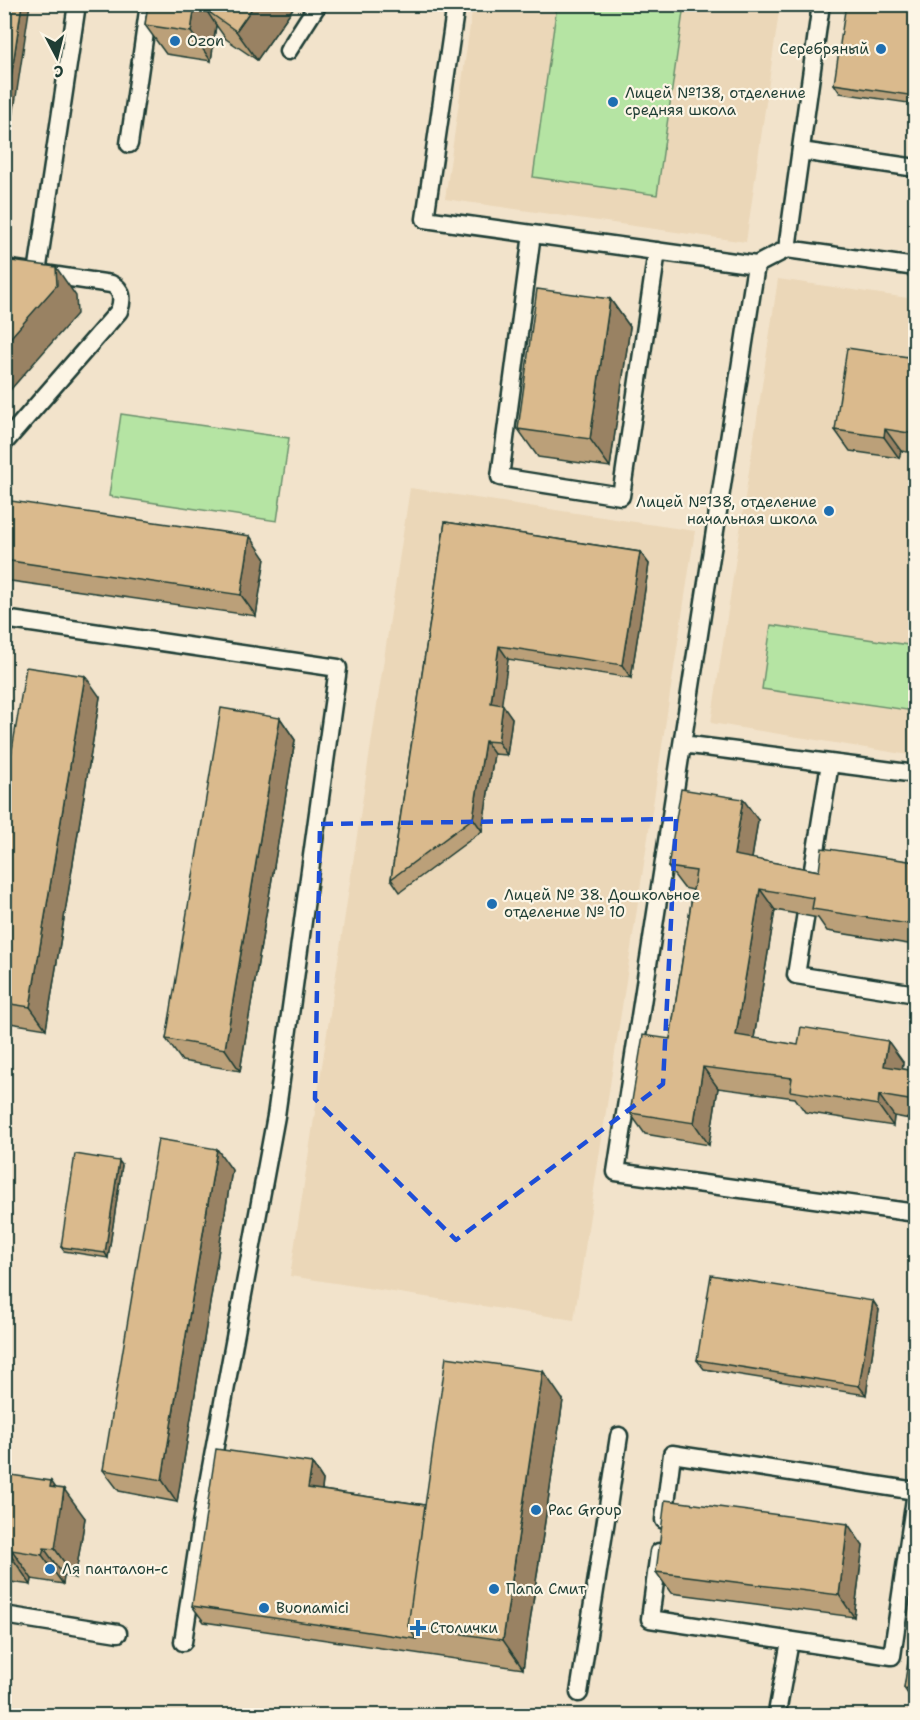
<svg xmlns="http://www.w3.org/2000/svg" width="920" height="1720" viewBox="0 0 920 1720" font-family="'Shantell Sans',sans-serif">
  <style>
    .built { fill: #ebd7b8 }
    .green { fill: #b5e4a3; stroke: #6a906c; stroke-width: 1.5 }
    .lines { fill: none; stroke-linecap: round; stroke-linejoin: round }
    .lane-casing { stroke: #1f3d34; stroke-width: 21 }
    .lane { stroke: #fcf5e5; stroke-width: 16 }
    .wall { fill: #bba079; stroke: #1f3d34; stroke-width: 1.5 }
    .shaded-wall { fill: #998263; stroke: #1f3d34; stroke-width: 1.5 }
    .building { fill: #daba8d; stroke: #1f3d34; stroke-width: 1.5 }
    .marked { fill: none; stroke: #1d4ed8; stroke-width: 4.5; stroke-dasharray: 12 8; stroke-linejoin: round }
    .poi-dot { fill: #1f6fb2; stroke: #fcf5e5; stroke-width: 2 }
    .labels { text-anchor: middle; stroke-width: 4.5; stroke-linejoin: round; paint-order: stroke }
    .poi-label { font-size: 15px; fill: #1f3d34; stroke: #fcf5e5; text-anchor: start }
  </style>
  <rect width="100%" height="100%" fill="#f2e3cb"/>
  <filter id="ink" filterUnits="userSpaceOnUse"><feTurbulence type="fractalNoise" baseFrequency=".0167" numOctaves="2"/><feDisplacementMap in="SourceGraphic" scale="12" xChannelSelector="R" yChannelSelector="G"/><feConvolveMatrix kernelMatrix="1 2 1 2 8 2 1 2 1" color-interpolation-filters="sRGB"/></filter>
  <g filter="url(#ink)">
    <path class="built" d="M473,5H780L746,242L445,199Z
      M778,279L915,299V756L711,723Z
      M410,488L695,531L574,1320L290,1276Z"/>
    <path class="green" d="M557,5H684L657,195L533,177Z
      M121,414L289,438L277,521L109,496Z
      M771,625L915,646L914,711L762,689Z"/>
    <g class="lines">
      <g class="lane-casing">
        <path id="lane" d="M456,4L425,219L756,265L787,249L916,267
          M288,51L318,4
          M129,144L149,4
          M801,151L916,168
          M532,234L500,477L621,496L657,251
          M787,249L821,4
          M756,265L616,1172L916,1213
          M4,268L111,284C123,289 123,300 119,311L4,443
          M37,273L77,4
          M4,619L338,668L276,1116L204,1505L183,1642
          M682,744L916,774
          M830,763L796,975L916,994
          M664,1520L672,1454L916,1491
          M659,1552L650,1619L892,1656L916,1492
          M4,1615L118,1633
          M579,1693L619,1436
          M777,1713L790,1641"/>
      </g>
      <use href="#lane" class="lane"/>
    </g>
    <path class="wall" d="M148,4H296L257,60L226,39L216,25L211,61L166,54L145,25Z
      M915,4V104L840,93L834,84Z
      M610,299L630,327L610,467L538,457L518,429Z
      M915,358V453L901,451L899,458L850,451L835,430Z
      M4,500L265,558L256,616L4,580Z
      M445,522L640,552L649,564L631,678L508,659L501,704L512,718L507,755L494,754L482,831L400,892L391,879Z
      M100,697L46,1029L4,1022V797Z
      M280,718L295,740L240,1071L182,1061L166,1039Z
      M758,820L752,859L819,871L915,862V945L827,931L818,918L775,910L754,1038L903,1062L902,1069L915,1071V1120L894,1116L893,1126L805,1112L795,1098L718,1088L709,1145L645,1134L630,1113L670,1039L693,890L684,888L668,867Z
      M122,1165L108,1258L64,1251L61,1247Z
      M232,1170L177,1502L119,1491L103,1470Z
      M873,1301L879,1310L866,1395L704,1369L697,1360Z
      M563,1400L523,1669L204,1622L192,1606L312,1463L323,1480L322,1490L425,1505Z
      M4,1474L55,1488L85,1518L75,1578L64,1576L63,1584L32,1579L31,1585L4,1581Z
      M863,1546L854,1617L671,1593L656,1572Z
      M915,1629V1704L904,1688Z"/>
    <path class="shaded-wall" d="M22,4H30L4,177V125Z
      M195,4H205L211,13L206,10L216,25L211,61L191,32Z
      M255,4H296L257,60L236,31Z
      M56,267L76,296L77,314L4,397V345Z
      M610,299L630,327L610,467L590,439Z
      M885,429L901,451L899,458L884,437Z
      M250,536L265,558L256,616L241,595Z
      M640,552L649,564L631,678L622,665Z
      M499,646L508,659L500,716L491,703Z
      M85,676L100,697L46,1029L30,1007Z
      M503,705L512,718L507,755L498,742Z
      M280,718L295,740L240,1071L225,1049Z
      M485,741L494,754L482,831L473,818Z
      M743,799L758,820L749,877L734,855Z
      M760,889L775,910L751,1056L736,1035Z
      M910,909L915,917V935L908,924Z
      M888,1041L903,1062L900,1087L884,1066Z
      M703,1067L718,1088L709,1145L694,1123Z
      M879,1095L894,1116L893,1126L878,1105Z
      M217,1149L232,1170L177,1502L162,1480Z
      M119,1161L122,1165L108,1258L105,1253Z
      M873,1301L879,1310L866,1395L859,1386Z
      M543,1371L563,1400L523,1669L503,1640Z
      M312,1463L323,1480L320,1505L308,1488Z
      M51,1481L63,1498L64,1489L85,1518L75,1578L55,1549L50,1487Z
      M848,1524L863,1546L854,1617L839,1595Z
      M44,1548L64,1576L63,1584L42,1555Z
      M12,1550L32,1579L31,1585L11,1556Z"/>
    <path class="building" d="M4,4H22L4,125Z
      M148,4H195L191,32L145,25Z
      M207,4H255L236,31L206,10Z
      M846,4H915V96L834,84Z
      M4,260L56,267L57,285L4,345Z
      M537,289L610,299L590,439L518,429Z
      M847,348L915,358V434L885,429L884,437L835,430Z
      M4,500L250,536L241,595L4,560Z
      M445,522L640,552L622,665L499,646L491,703L503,705L498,742L485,741L473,818L391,879Z
      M26,667L85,676L30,1007L4,1003V797Z
      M221,708L280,718L225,1049L166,1039Z
      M681,789L743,799L734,855L819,871L822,848L915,862V910L910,909L908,924L812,909L814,898L760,889L736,1035L798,1045L801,1027L888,1041L884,1066L915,1071V1101L879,1095L878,1105L790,1091L792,1078L703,1067L694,1123L630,1113L643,1035L670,1039L696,871L668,867Z
      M158,1139L217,1149L162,1480L103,1470Z
      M75,1154L119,1161L105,1253L61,1247Z
      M711,1275L873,1301L859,1386L697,1360Z
      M446,1357L543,1371L503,1640L408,1626Z
      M216,1449L312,1463L308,1488L425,1505L408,1626L416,1639L192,1606Z
      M4,1474L51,1481L50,1487L64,1489L55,1549L44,1548L42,1555L12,1550L11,1556L4,1555Z
      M665,1500L848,1524L839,1595L656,1572Z
      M913,1629H915V1689L904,1688Z"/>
  </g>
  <path class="marked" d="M676,819L663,1084L456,1240L315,1099L320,824Z"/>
  <g class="poi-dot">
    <circle cx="175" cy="41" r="6"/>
    <circle cx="881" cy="49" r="6"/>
    <circle cx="613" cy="102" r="6"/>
    <circle cx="829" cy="511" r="6"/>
    <circle cx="492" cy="904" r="6"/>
    <circle cx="536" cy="1510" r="6"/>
    <circle cx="50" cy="1569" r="6"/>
    <circle cx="494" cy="1589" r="6"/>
    <circle cx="264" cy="1608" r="6"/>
    <path d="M415 1619h6v6h6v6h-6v6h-6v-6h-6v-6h6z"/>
  </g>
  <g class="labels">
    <g class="poi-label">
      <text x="187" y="46">Ozon</text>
      <text x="869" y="54" text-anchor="end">Серебряный</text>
      <text x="625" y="98">Лицей №138, отделение<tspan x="625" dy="17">средняя школа</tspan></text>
      <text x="817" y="507" text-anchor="end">Лицей №138, отделение<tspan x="817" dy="17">начальная школа</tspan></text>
      <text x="504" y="900">Лицей № 38. Дошкольное<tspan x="504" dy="17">отделение № 10</tspan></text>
      <text x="548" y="1515">Pac Group</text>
      <text x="62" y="1574">Ля панталон-с</text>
      <text x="506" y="1594">Папа Смит</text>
      <text x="276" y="1613">Buonamici</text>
      <text x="430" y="1633">Столички</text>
    </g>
  </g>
  <rect width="920" height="1720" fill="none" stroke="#fcf5e5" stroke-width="24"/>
  <rect x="12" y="12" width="896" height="1696" fill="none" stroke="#1f3d34" stroke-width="2" filter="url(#ink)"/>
  <g transform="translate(57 57) rotate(173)" stroke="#fcf5e5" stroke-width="4.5" paint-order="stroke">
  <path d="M0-4.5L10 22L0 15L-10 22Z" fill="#1f3d34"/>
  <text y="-9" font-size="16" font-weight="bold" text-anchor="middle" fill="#1f3d34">С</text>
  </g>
</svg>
